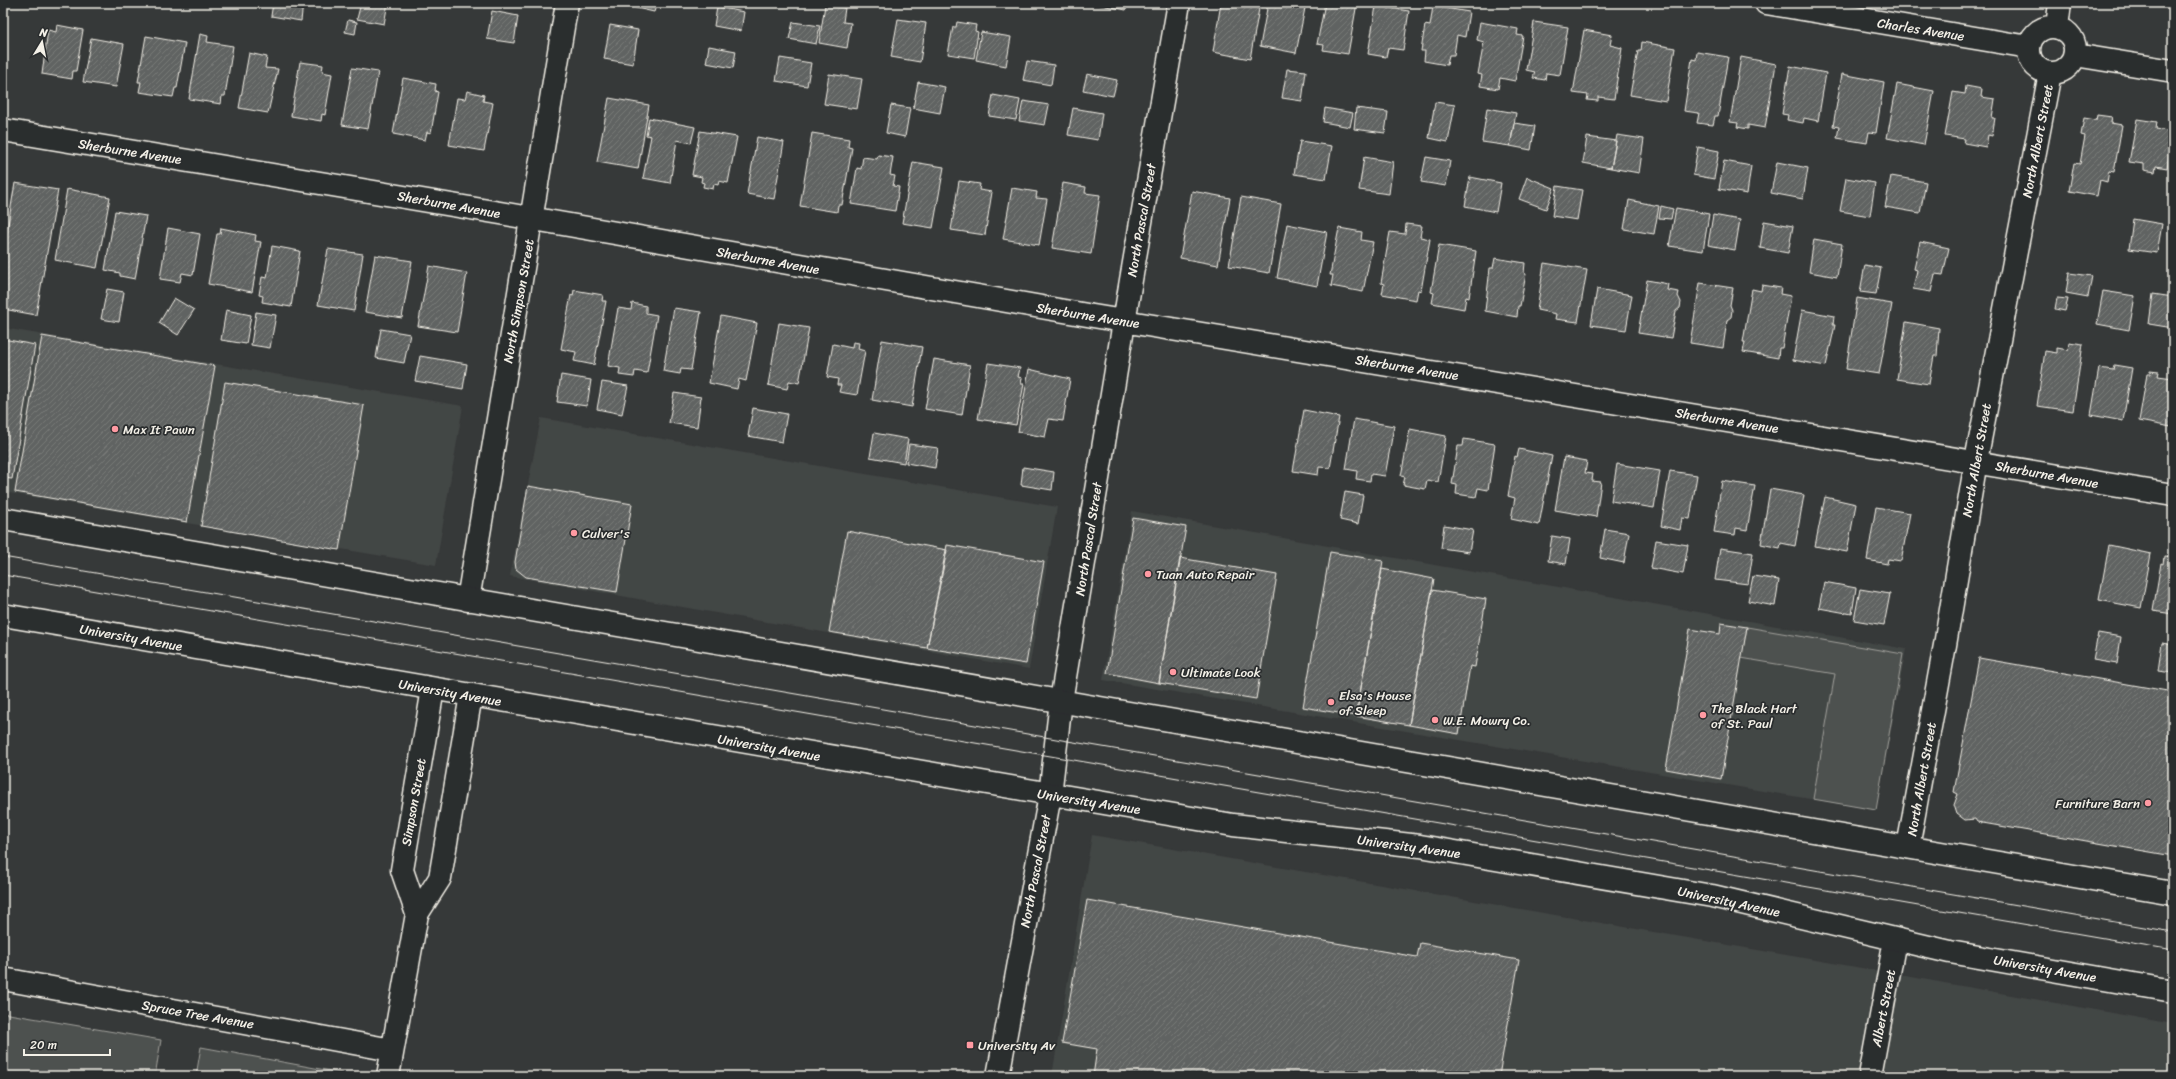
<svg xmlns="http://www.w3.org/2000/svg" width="2176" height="1079" viewBox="0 0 2176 1079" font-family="Sriracha,sans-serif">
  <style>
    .built { fill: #434645 }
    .green { fill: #4e514f; stroke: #a1a19c }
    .building { fill: url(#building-hatch); stroke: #f4f1e8 }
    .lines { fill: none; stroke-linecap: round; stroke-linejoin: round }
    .minor-casing { stroke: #f4f1e8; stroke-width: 25 }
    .tertiary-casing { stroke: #f4f1e8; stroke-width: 25 }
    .secondary-casing { stroke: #f4f1e8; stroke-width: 25 }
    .minor { stroke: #2a2d2e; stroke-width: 22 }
    .tertiary { stroke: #2a2d2e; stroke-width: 22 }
    .secondary { stroke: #2a2d2e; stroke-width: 22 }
    .tram { stroke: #f4f1e8; stroke-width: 1 }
    .poi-dot { fill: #ff9aa2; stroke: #2a2d2e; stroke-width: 1.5 }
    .labels { text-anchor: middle; stroke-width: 3.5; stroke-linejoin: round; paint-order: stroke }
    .street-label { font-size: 13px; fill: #f4f1e8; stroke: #2a2d2e }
    .poi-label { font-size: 13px; fill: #f4f1e8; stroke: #2a2d2e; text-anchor: start }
  </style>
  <defs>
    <pattern id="building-hatch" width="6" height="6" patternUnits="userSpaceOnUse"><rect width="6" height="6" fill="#616362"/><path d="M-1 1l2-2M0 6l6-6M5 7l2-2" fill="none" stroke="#787a78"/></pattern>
  </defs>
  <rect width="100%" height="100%" fill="#363939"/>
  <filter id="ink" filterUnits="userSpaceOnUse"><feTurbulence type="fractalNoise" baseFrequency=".025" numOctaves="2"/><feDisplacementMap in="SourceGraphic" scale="8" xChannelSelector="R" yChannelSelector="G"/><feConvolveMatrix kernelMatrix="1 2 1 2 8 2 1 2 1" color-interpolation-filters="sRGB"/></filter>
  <g filter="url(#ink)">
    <path class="built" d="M3,328L463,406L436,565L3,492Z
      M541,418L1057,507L1029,669L510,576Z
      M1132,511L1906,649L1876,810L1103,680Z
      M1092,835L1856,967L2173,1024V1076H1052Z"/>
    <path class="green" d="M1747,627L1903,654L1876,810L1813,799L1835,674L1741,658Z
      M3,1013L161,1040L155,1076H3Z
      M201,1047L342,1073L341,1076H196Z"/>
    <path class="building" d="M273,3H303L301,21L271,16Z
      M361,3H388L384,24L357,19Z
      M624,3H657L654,12L623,5Z
      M1091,3H1127L1126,10Z
      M1221,3H1260L1250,59L1213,52Z
      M1268,3H1306L1296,53L1260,46Z
      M1325,3H1357L1348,54L1323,50L1324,45L1317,44Z
      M825,5L845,8L843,22L851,23L847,48L819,43Z
      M1376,6L1409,11L1403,50L1388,48L1386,57L1368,54Z
      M1433,6L1469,12L1465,37L1457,35L1454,55H1449L1447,65L1424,61L1425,51H1421L1425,25L1430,26Z
      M717,7L744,12L741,31L714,26Z
      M492,11L518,16L514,43L487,39Z
      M898,19L926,23L920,62L891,57Z
      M348,20L357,22L355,34L345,32Z
      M793,22L820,26L816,44L789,39Z
      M957,22L976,25L975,31L978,32L974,58L948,54L953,27H956Z
      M1480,22L1518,29L1517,35L1523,36L1515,81L1500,78L1498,89L1480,86L1482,75L1478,74L1484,42L1477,40Z
      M1534,22L1568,27L1560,75L1546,73L1545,80L1533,78L1535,72L1526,70Z
      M57,25L83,30L76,71H73L72,79L42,74L48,30L56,32Z
      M610,25L638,30L633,64L604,59Z
      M1584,30L1612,35L1610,45L1622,48L1614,99L1598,97V101L1587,100L1588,95L1573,93Z
      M981,32L1011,37L1006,66L976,60Z
      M200,34L208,36L207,42L233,46L225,96H222L221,104L189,99Z
      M146,36L185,43L177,88H175L173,97L139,92L141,82H138Z
      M91,38L124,44L116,87L83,82Z
      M1642,42L1675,48L1666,101L1630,95L1638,51H1641Z
      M709,46L736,51L733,68L706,63Z
      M1697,52L1728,57L1718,116H1715L1713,125L1697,123L1699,113L1684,111L1692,59L1696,60Z
      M249,53L267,57L265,68L278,69L268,113L239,108Z
      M1741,57L1776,64L1765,128L1748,125V129L1737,127L1738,123L1730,122Z
      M780,58L811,63L807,86L776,81Z
      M1027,61L1054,65L1051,85L1023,80Z
      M300,62L323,65L322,72L332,74L325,115L322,114L321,121L291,116Z
      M1790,66L1826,73L1818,121L1804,118L1803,123L1787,120L1788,115L1782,114Z
      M352,68L378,72L368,129L342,125Z
      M1287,69L1306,71L1302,101L1282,98Z
      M829,74L862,79L857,109L824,104Z
      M1087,74L1117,80L1113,96L1083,90Z
      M1842,74L1884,82L1876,133L1869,132L1867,143L1837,138L1839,127L1833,126Z
      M403,78L436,84L435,91L438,92L431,133L427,132L425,140L393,134Z
      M918,82L945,87L940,113L913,108Z
      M1897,84L1934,91L1924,145L1887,138Z
      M1966,86L1982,89L1981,97L1995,99L1992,118H1995L1992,136L1988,135L1986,147L1964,143L1965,139L1945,136L1953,92L1965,94Z
      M467,91L484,95L483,101L493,103L484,151L449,145L457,98L465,99Z
      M993,95L1020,100L1016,120L989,116Z
      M609,98L649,105L638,169L597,162Z
      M1023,101L1049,105L1045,125L1019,121Z
      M1435,102L1455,105L1448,142L1429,138Z
      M891,105L910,108L905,137L886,133Z
      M1073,108L1102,113L1098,140L1068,135Z
      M1325,108L1353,113L1350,127L1323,122Z
      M1356,108L1388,112L1385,133L1354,129Z
      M1487,108L1516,113L1510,146L1482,142Z
      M2097,115L2112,117L2111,123L2122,125L2114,172L2109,171L2107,182L2100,180L2097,196L2069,191L2074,163L2080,164L2085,136L2081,135L2084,118L2096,120Z
      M649,118L695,127L691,143L677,140L670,183L643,178L651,136L646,135Z
      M2137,119L2157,122L2156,129L2173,132L2167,168L2156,166L2155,172L2144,170V164L2129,162Z
      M1514,123L1535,126L1531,150L1510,146Z
      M700,131L737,137L728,183L719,181L718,185L714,184L713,189L703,187L704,183L701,182L702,177L692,175Z
      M812,133L849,139L848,147L852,148L842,205H838L837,212L800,206Z
      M1617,135L1644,139L1639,173L1611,168Z
      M757,137L784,142L774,199L747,194Z
      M1587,137L1616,141L1611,168L1583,163Z
      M1300,141L1332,146L1326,179L1294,174Z
      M1698,147L1719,151L1714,179L1693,175Z
      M878,155L893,157L890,175L895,176L893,186L899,187L895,211L851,204L857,168L861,169L863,157L877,159Z
      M1364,157L1393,162L1389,194L1359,190Z
      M1426,157L1450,161L1446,186L1421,182Z
      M1724,161L1751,166L1747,194L1719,189Z
      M913,162L944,167L933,228L902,223Z
      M1777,162L1808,168L1803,199L1771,193Z
      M1891,176L1926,182L1920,213L1885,207Z
      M1470,177L1501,183L1496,212L1465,206Z
      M1527,177L1554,188L1546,209L1519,199Z
      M1846,178L1875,183L1870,216L1840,211Z
      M959,181L980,184L979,190L992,192L985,235L951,230Z
      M15,183L58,190L36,315L3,309V255Z
      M1063,183L1086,187L1085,193L1100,195L1091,254L1052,248Z
      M1557,186L1582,190L1577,220L1552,216Z
      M1012,188L1037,192L1036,198L1047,199L1039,245L1003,239Z
      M67,189L110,197L97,268L55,260Z
      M1192,191L1230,198L1218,265L1180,258Z
      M1241,197L1281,204L1269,273L1229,266Z
      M1629,200L1659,206L1654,234L1624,229Z
      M1661,206L1673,209L1671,219L1659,218Z
      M1676,208L1709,214L1703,251L1669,246Z
      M115,211L146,216L135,279L120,276V273L105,270Z
      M1713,215L1740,220L1735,250L1708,245Z
      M2133,219L2162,224L2157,253L2129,249Z
      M1764,221L1793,226L1788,253L1760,248Z
      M1287,224L1327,232L1317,286L1277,278Z
      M1406,224L1422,226L1420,237L1430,239L1421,291L1418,290L1416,300L1382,294L1384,284L1381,283L1390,232L1405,234Z
      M168,228L200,234L193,275L182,273L180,282L160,279Z
      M221,228L256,235L255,241L261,242L252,292L208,284L217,234H220Z
      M1339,228L1362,232L1361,240L1373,242L1363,292L1331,286L1333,275H1330Z
      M1814,239L1842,244L1837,277L1809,272Z
      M1920,242L1949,248L1943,275L1935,274L1931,292L1913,289L1917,270L1914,269Z
      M1439,245L1476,251L1469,298L1466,297L1464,309L1432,303L1434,293L1431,292Z
      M272,246L300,251L291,307L262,302L263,296L259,295L262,277L267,278Z
      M328,249L363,254L354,311L318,305Z
      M375,255L412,261L402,318L365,312Z
      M1495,258L1525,263L1524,273L1526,274L1520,306H1518L1517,317L1485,311L1490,268H1493Z
      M1544,263L1587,270L1578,322L1555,319L1556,314L1537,310Z
      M1865,265L1881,268L1876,294L1860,292Z
      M429,266L467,273L457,332L418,326Z
      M2069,273L2092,276L2088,297L2066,293Z
      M1647,280L1668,284L1667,290L1679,292L1678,296L1681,302L1680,308L1676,311L1671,338L1638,333Z
      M1700,283L1733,288L1730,305L1732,310L1731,317L1727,320L1723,348L1690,343Z
      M1762,285L1781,288L1780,294L1791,296L1782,348H1779L1778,358L1743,352L1745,342H1743L1752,289L1761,291Z
      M107,289L124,292L119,322L101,319Z
      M1597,289L1632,295L1626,330L1591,325Z
      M574,290L603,295L602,301H606L594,365L574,361L576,352L561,349L571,295L573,296Z
      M2103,291L2135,296L2129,330L2097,324Z
      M2153,294L2173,297V328L2149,324Z
      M174,298L194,310L178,335L159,323Z
      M1857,298L1892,304L1879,374L1846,369Z
      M2057,298L2068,299L2065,311L2055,309Z
      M632,303L646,306V313L657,315L647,373L635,371L634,377L619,375L620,368L608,366L618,308L631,310Z
      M674,308L701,312L691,370L681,369L680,374L663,371Z
      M226,310L251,315L246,344L221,340Z
      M1802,310L1834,316L1833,325H1835L1826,366L1793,360Z
      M256,312L276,315L270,348L251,345Z
      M721,316L757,323L746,381L739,379L737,389L709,383Z
      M1906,322L1939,328L1937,356H1934L1929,384L1897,379Z
      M779,323L809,328L799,383L789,381L787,389L768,385Z
      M381,329L410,334L404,363L376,358Z
      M42,336L215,366L187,522L15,492Z
      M3,339L35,345L12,479L3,478Z
      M882,340L922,347L912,407L872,400Z
      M853,342L859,343L858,349L865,351L857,395L839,392L841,385H837L838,379L827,377L833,344L852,348Z
      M2069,342L2083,344L2073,411L2037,406L2045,351L2057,353V348L2068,350Z
      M420,356L467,364L463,389L415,381Z
      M934,359L970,365L962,415L925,409Z
      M988,363L1020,368L1018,377L1022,378L1021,384H1024L1016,425L978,419Z
      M2114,365L2132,368L2123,421L2091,415L2099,368L2113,370Z
      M1029,369L1070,379L1063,421L1049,419L1045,437L1018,432Z
      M2150,371L2159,372L2158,376L2173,378L2171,427L2139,421L2147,374H2150Z
      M561,375L591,380L587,406L557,402Z
      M225,382L364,405L339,550L201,526Z
      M602,382L628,386L622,414L597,409Z
      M674,393L701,397L697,427L669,423Z
      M753,408L787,414L782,442L748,436Z
      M1304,410L1339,417L1330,468L1319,467L1318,475L1293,471Z
      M1354,419L1394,426L1385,476L1371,474L1370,481L1356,479L1357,471L1346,469Z
      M1410,429L1446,436L1438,482L1427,480L1425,489L1403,485L1405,477L1401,476Z
      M874,433L908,439L904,463L870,457Z
      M1464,439L1495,444L1488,490L1478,488L1476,497L1456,494L1457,485L1452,484L1458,446H1463Z
      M909,444L938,448L935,468L906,463Z
      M1519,449L1552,456L1539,525L1511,519L1515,498L1508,496L1515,456L1517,457Z
      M1564,457L1587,461L1585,473L1593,474L1592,481L1601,482L1596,517L1555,510Z
      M1617,464L1660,471L1654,508L1611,501Z
      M1023,467L1054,472L1052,490L1021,485Z
      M1670,471L1697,475L1690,519L1682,518L1680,530L1661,526Z
      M1722,481L1755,486L1747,530L1736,528L1735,535L1714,532Z
      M528,486L632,504L617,592L526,577L516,569L515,562Z
      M1770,489L1804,495L1795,546L1781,543L1780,548L1761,544Z
      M1345,492L1363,495L1358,524L1340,520Z
      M1825,497L1856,504L1847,552L1815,546Z
      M1876,507L1910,513L1901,561L1888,559L1887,564L1867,560Z
      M1133,518L1186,527L1159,683L1107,673Z
      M1444,525L1473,530L1469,552L1441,548Z
      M1605,529L1629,533L1624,563L1600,558Z
      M847,531L947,550L927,648L829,632Z
      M1552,536L1570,539L1566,564L1548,561Z
      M1656,540L1688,545L1683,574L1651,568Z
      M947,545L1044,562L1026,664L927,648Z
      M2109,545L2151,554L2141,608L2099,600Z
      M1720,548L1753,553L1748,584L1715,580Z
      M1330,552L1383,561L1356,716L1303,707Z
      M2164,556L2173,557V614L2153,611L2161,563L2163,564Z
      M1180,558L1277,575L1256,699L1159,683Z
      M1382,569L1434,579L1409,725L1356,716Z
      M1753,576L1779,580L1775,606L1748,601Z
      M1824,582L1856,588L1852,614L1819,608Z
      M1860,589L1890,594L1884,625L1854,620Z
      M1432,590L1486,599L1475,667L1470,666L1459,734L1409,725Z
      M1721,623L1747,627L1721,779L1666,769L1690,629L1720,634Z
      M2098,633L2121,637L2117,664L2093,660Z
      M2162,643L2173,645V673L2158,671Z
      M1979,658L2173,692V856L1977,822L1975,819L1965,820L1957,814L1954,805L1958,794L1954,792Z
      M1087,900L1417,957L1420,943L1519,960L1499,1076H1093L1097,1049L1062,1043Z"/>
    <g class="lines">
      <g class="minor-casing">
        <path id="minor" d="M1766,3L2029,47
          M2029 50a23 23 0 1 1 46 0a23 23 0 1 1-46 0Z
          M2057,27L2060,3
          M2075,55L2173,71
          M3,130L500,213L1093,316L2173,495
          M468,600L567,3
          M1061,701L1131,280L1179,3
          M1908,847L1945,645L1976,461L2050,73
          M417,914L402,870L433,689
          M3,979L392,1050
          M388,1076L417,914L440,878L471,695
          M1870,1076L1895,940"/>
      </g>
      <g class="tertiary-casing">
        <path id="tertiary" d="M998,1076L1050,795L1061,701"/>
      </g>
      <g class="secondary-casing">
        <path id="secondary" d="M3,519L2173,893
          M3,615L1233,825L1420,846L1712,896L1950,952L2173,991"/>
      </g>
      <use href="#minor" class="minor"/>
      <use href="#tertiary" class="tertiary"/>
      <use href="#secondary" class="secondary"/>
      <path class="tram" d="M3,557L2173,932
        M3,575L2173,950"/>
    </g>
  </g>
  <g class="poi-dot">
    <circle cx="115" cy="429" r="4"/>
    <circle cx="574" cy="533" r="4"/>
    <circle cx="1148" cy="574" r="4"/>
    <circle cx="1173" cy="672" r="4"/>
    <circle cx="1331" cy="702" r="4"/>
    <circle cx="1703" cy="715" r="4"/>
    <circle cx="1435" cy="720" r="4"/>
    <circle cx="2148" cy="803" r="4"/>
    <rect x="966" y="1041" width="8" height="8" rx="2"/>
  </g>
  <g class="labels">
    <g class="street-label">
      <text transform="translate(1921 29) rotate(9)" y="5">Charles Avenue</text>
      <text transform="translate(2037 141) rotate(-79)" y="5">North Albert Street</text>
      <text transform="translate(130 151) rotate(9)" y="5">Sherburne Avenue</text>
      <text transform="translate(449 204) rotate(10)" y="5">Sherburne Avenue</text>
      <text transform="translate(1141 220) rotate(-80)" y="5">North Pascal Street</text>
      <text transform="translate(768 260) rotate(10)" y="5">Sherburne Avenue</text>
      <text transform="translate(518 301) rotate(-80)" y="5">North Simpson Street</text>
      <text transform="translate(1088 315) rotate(9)" y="5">Sherburne Avenue</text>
      <text transform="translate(1407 367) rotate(9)" y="5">Sherburne Avenue</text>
      <text transform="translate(1727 420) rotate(9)" y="5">Sherburne Avenue</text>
      <text transform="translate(1976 460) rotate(-80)" y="5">North Albert Street</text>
      <text transform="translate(2047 474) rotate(10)" y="5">Sherburne Avenue</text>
      <text transform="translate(1088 539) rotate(-81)" y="5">North Pascal Street</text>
      <text transform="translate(131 637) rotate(10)" y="5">University Avenue</text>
      <text transform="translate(450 692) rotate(10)" y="5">University Avenue</text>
      <text transform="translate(769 747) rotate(10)" y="5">University Avenue</text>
      <text transform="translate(1921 779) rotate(-80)" y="5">North Albert Street</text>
      <text transform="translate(1089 801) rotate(9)" y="5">University Avenue</text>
      <text transform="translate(413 802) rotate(-80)" y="5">Simpson Street</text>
      <text transform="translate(1409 846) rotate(8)" y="5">University Avenue</text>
      <text transform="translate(1035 871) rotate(-79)" y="5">North Pascal Street</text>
      <text transform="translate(1729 901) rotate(12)" y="5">University Avenue</text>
      <text transform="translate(2045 968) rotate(10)" y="5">University Avenue</text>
      <text transform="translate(1883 1008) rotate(-79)" y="5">Albert Street</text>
      <text transform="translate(198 1014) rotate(10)" y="5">Spruce Tree Avenue</text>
    </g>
    <g class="poi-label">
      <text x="123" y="434">Max It Pawn</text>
      <text x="582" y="538">Culver's</text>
      <text x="1156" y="579">Tuan Auto Repair</text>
      <text x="1181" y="677">Ultimate Look</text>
      <text x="1339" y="700">Elsa's House<tspan x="1339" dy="15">of Sleep</tspan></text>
      <text x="1711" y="713">The Black Hart<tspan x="1711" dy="15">of St. Paul</tspan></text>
      <text x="1443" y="725">W.E. Mowry Co.</text>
      <text x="2140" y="808" text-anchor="end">Furniture Barn</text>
      <text x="978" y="1050">University Av</text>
    </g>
  </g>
  <rect width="2176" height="1079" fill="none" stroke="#2a2d2e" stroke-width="16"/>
  <rect x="8" y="8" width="2160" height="1063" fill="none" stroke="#f4f1e8" stroke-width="1.5" filter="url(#ink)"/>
  <g transform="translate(42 42) rotate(10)" stroke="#2a2d2e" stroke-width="3" paint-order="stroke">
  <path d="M0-3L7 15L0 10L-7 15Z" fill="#f4f1e8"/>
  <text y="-6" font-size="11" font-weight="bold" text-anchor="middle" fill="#f4f1e8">N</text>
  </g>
  <path d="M24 1049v6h86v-6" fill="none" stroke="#f4f1e8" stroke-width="2"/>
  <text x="30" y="1049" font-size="12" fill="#f4f1e8" stroke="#2a2d2e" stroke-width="3" paint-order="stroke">20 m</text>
</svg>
